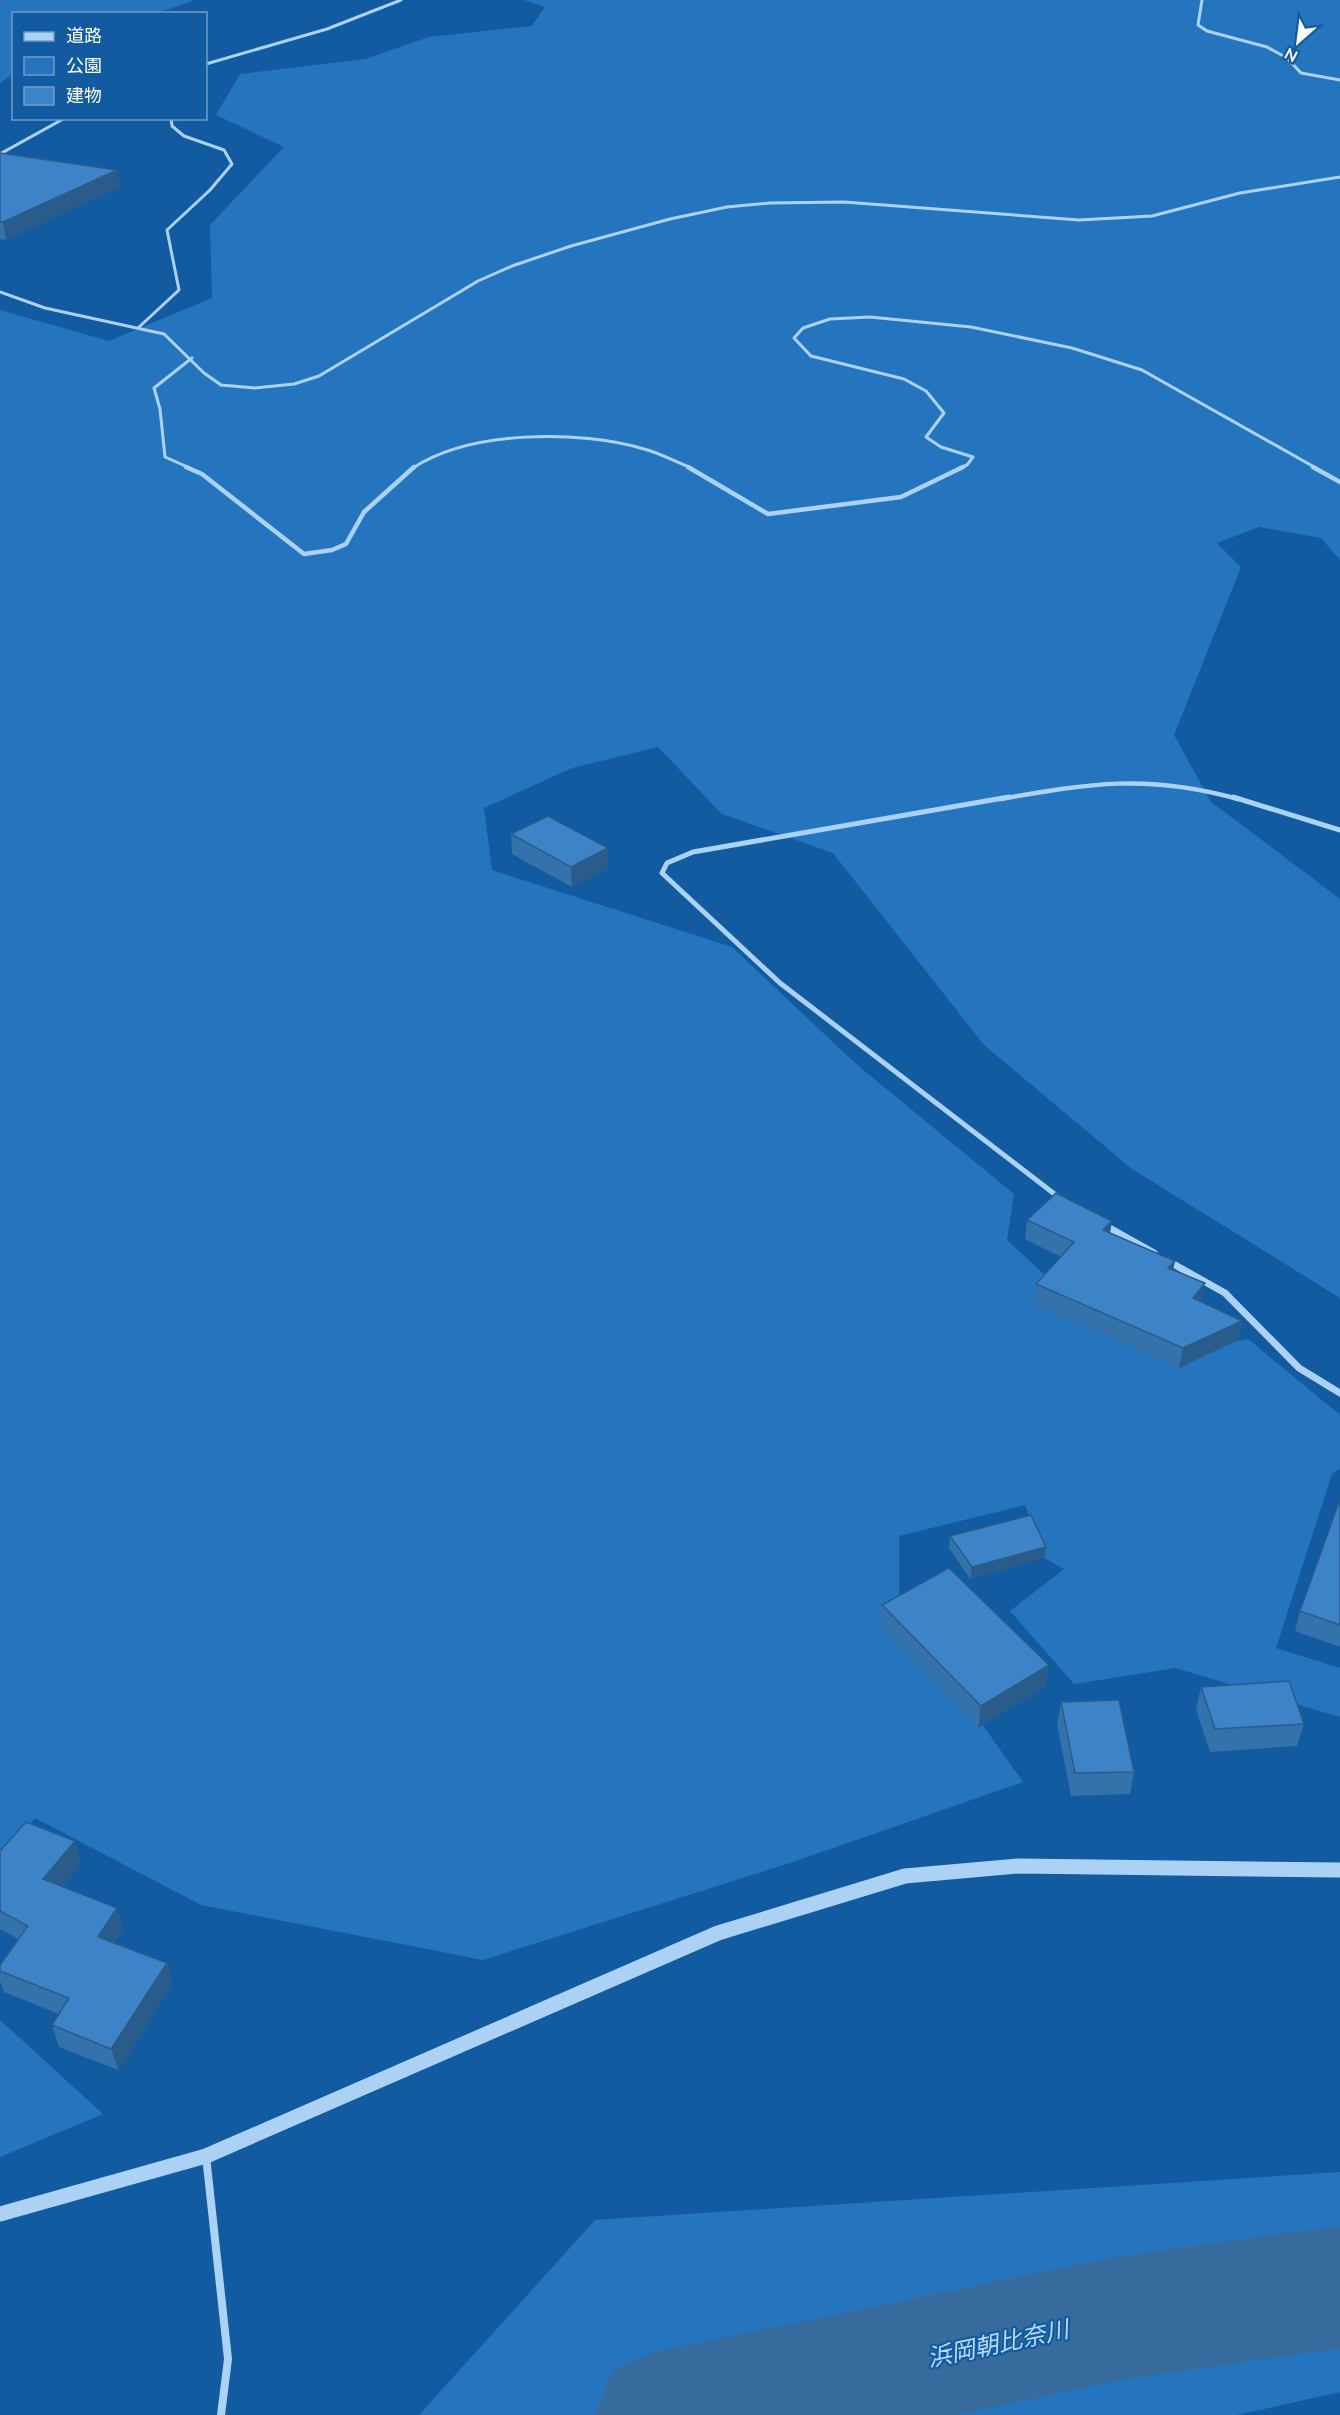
<svg xmlns="http://www.w3.org/2000/svg" width="1340" height="2415" viewBox="0 0 1340 2415" font-family="'Nunito Sans','Noto Sans JP',sans-serif">
  <style>
    .green { fill: #2575be }
    .lines { fill: none; stroke-linecap: round; stroke-linejoin: round }
    .river { fill: #386b9d; fill-rule: evenodd }
    .minor-far4 { stroke: #abd2f5; stroke-width: 3 }
    .minor-far3 { stroke: #abd2f5; stroke-width: 4.5 }
    .minor-far2 { stroke: #abd2f5; stroke-width: 5 }
    .minor-far1 { stroke: #abd2f5; stroke-width: 7 }
    .minor { stroke: #abd2f5; stroke-width: 8 }
    .tertiary { stroke: #abd2f5; stroke-width: 15 }
    .wall { fill: #3472ab }
    .shaded-wall { fill: #2a5c8b }
    .building { fill: #3c84c7; stroke: #2a5c8b; stroke-width: 1.5 }
    .labels { text-anchor: middle; stroke-width: 4.5; stroke-linejoin: round; paint-order: stroke }
    .near-water-label { font-size: 24px; font-style: italic; fill: #b8dbfb; stroke: #125ba0 }
  </style>
  <rect width="100%" height="100%" fill="#125ba0"/>
  <path class="green" d="M0,0H195L157,13L14,14L13,74L0,83Z
    M524,0H1340V560L1321,538L1259,527L1217,543L1241,567L1174,735L1211,802L1340,899V1298L1132,1169L984,1045L833,853L722,814L658,747L572,768L484,808L492,870L732,947L856,1064L1014,1194L1007,1240L1050,1280L1176,1353L1248,1339L1340,1415V1468L1332,1474L1276,1648L1340,1668V1717L1175,1668L1074,1684L1010,1611L1064,1569L1044,1558L1025,1505L899,1536V1607L1023,1782L790,1863L483,1960L201,1905L35,1818L0,1861V310L109,341L212,298L210,225L284,147L216,115L240,74L365,59L429,37L532,26L545,7Z
    M0,2020L103,2114L0,2157Z
    M1340,2172V2392L1237,2415H419L595,2220Z"/>
  <g class="lines">
    <path class="river" d="M1340,2226V2348L1121,2380L957,2415H594L613,2370L658,2351L1121,2256Z"/>
    <path class="minor-far4" d="M1202,0L1198,25L1207,31L1267,47L1287,58L1301,73L1340,80
      M206,64L327,29L401,0
      M0,154L65,118
      M0,292L45,308L164,334L204,373L221,385L255,388L294,384L319,376L478,281L512,266L571,246L670,219L727,207L770,203L844,202L1079,220L1152,216L1240,193L1340,177
      M138,328L179,290L167,230L210,190L232,164L224,150L184,136L172,126L171,118
      M190,468L165,457L160,409L154,388L192,358
      M413,468C471,430 579,430 644,449C660,453 676,462 691,468
      M960,468L967,465L973,457L941,447L926,437L944,413L926,391L904,379L811,356L794,338L803,328L830,319L870,317L971,327L1072,348L1142,370L1316,468"/>
    <path class="minor-far3" d="M186,467L202,474L304,554L332,550L346,544L364,512L414,467
      M688,467L768,514L901,497L963,467
      M1313,467L1340,482
      M1001,799C1090,783 1149,774 1238,799"/>
    <path class="minor-far2" d="M1009,797L693,852L667,863L662,873L780,983L1061,1199
      M1233,797L1340,830"/>
    <path class="minor-far1" d="M1106,1226L1154,1253
      M1168,1261L1225,1293L1299,1368L1340,1393"/>
    <path class="minor" d="M206,2156L228,2359L221,2415"/>
    <path class="tertiary" d="M0,2214L206,2156L718,1933L905,1876L1018,1866L1340,1870"/>
  </g>
  <path class="wall" d="M0,153L117,170L120,187L6,240L0,239Z
    M511,834L608,868L572,887L512,854Z
    M1027,1220L1110,1234L1173,1270L1201,1302L1242,1321L1238,1340L1179,1368L1034,1304L1036,1284L1061,1257L1025,1239Z
    M1340,1499V1647L1295,1631L1300,1611Z
    M950,1536L1044,1558L970,1579L949,1548Z
    M882,1605L1045,1687L978,1728L880,1627Z
    M1201,1687L1304,1724L1297,1746L1210,1752L1196,1709Z
    M1061,1702L1134,1772L1130,1794L1071,1796L1057,1724Z
    M75,1841L81,1863L62,1887L117,1908L123,1930L114,1943L167,1963L172,1985L118,2070L59,2047L52,2025L59,2014L4,1992L0,1981V1965L18,1939L0,1929V1851Z"/>
  <path class="shaded-wall" d="M117,170L120,187L6,240L3,222Z
    M608,848V868L572,887L571,867Z
    M1112,1221L1109,1240L1103,1230Z
    M1175,1261L1171,1280L1168,1268Z
    M1205,1283L1201,1303L1193,1298Z
    M1242,1321L1238,1340L1179,1368L1183,1348Z
    M1046,1547L1044,1558L970,1579L972,1567Z
    M1049,1665L1045,1687L978,1728L981,1706Z
    M75,1841L81,1863L49,1902L43,1879Z
    M117,1908L123,1930L104,1959L98,1937Z
    M167,1963L172,1985L118,2070L111,2049Z"/>
  <path class="building" d="M0,153L117,170L3,222H0Z
    M548,816L608,848L571,867L511,834Z
    M1056,1193L1112,1221L1103,1230L1175,1261L1168,1268L1205,1283L1193,1298L1242,1321L1183,1348L1036,1284L1074,1242L1027,1220Z
    M1340,1499V1625L1300,1611Z
    M1031,1515L1046,1547L972,1567L950,1536Z
    M949,1568L1049,1665L981,1706L882,1605Z
    M1289,1681L1304,1724L1215,1729L1201,1687Z
    M1119,1700L1134,1772L1075,1773L1061,1702Z
    M26,1822L75,1841L43,1879L117,1908L98,1937L167,1963L111,2049L52,2025L69,1998L0,1971V1965L28,1926L0,1911V1851Z"/>
  <g class="labels">
    <g class="near-water-label">
      <text transform="translate(998 2344) rotate(-12)" y="8">浜岡朝比奈川</text>
    </g>
  </g>
  <rect x="12" y="12" width="195" height="108" fill="#125ba0" stroke="#719dc6" stroke-width="1.5"/>
  <rect x="24" y="32" width="30" height="9" fill="#abd2f5" stroke="#719dc6" stroke-width="1.5"/>
  <text x="66" y="42" font-size="18" fill="#ffffff">道路</text>
  <rect x="24" y="57" width="30" height="18" fill="#2575be" stroke="#719dc6" stroke-width="1.5"/>
  <text x="66" y="72" font-size="18" fill="#ffffff">公園</text>
  <rect x="24" y="87" width="30" height="18" fill="#3c84c7" stroke="#719dc6" stroke-width="1.5"/>
  <text x="66" y="102" font-size="18" fill="#ffffff">建物</text>
  <g transform="translate(1298 42) rotate(208)" stroke="#125ba0" stroke-width="4.5" paint-order="stroke">
  <path d="M0-4.5L10 22L0 15L-10 22Z" fill="#ffffff"/>
  <text y="-9" font-size="16" font-weight="bold" text-anchor="middle" fill="#ffffff">N</text>
  </g>
</svg>
